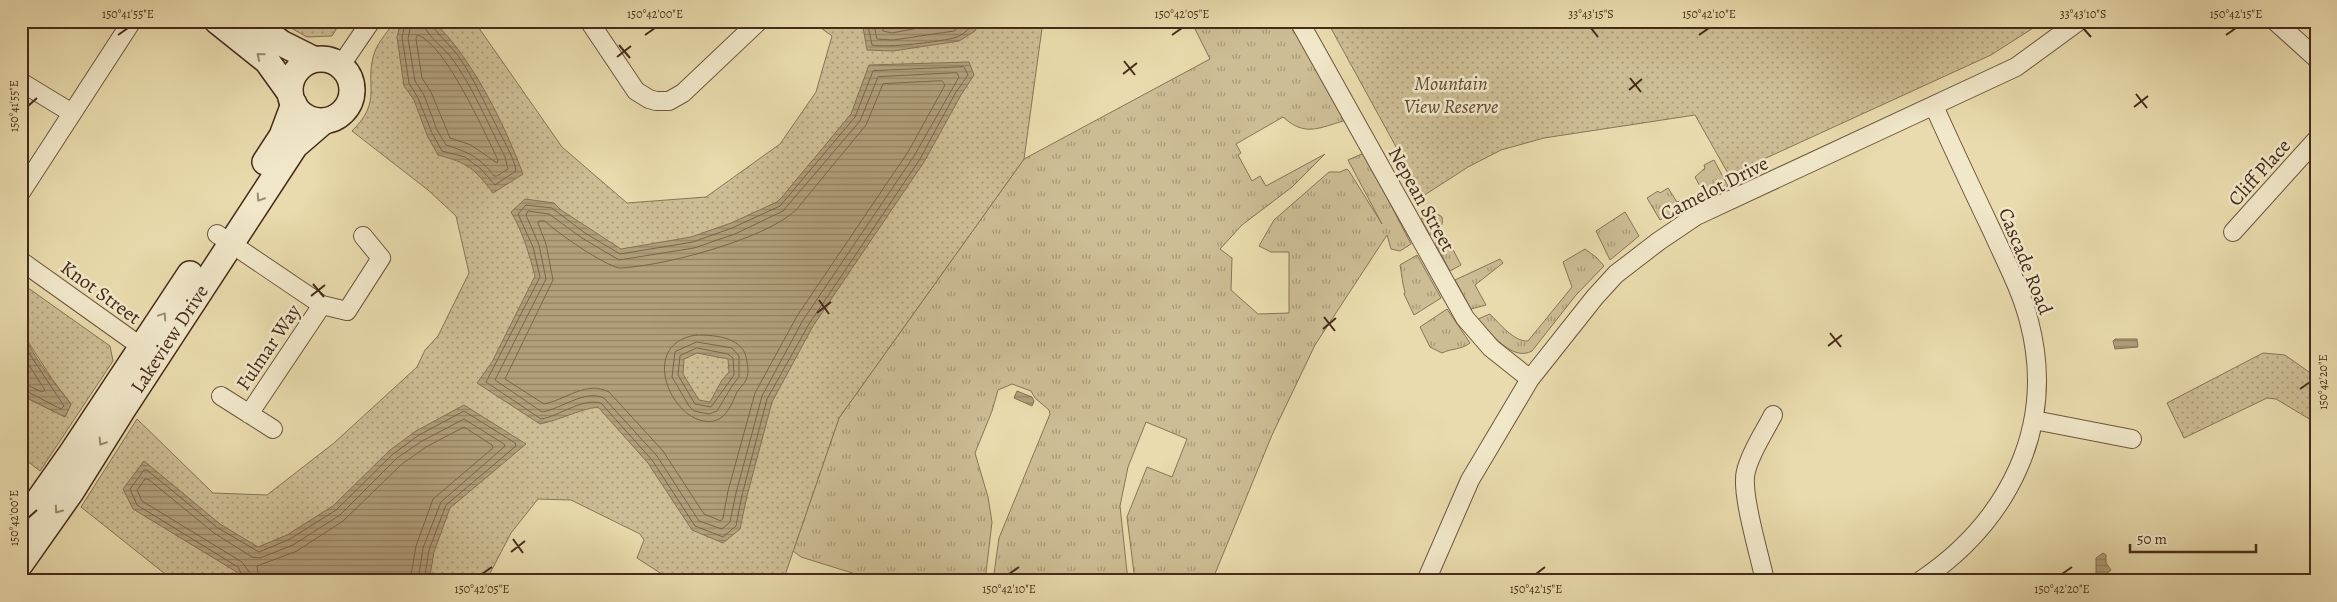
<svg xmlns="http://www.w3.org/2000/svg" width="2337" height="602" viewBox="0 0 2337 602" font-family="Alegreya,serif">
  <style>
    .grass { fill: url(#grass-tufts); stroke: #897457 }
    .park { fill: url(#park-dots); stroke: #897457 }
    .water { fill: url(#water-rules); stroke: #867154; fill-rule: evenodd }
    .lines { fill: none; stroke-linecap: round; stroke-linejoin: round }
    .shore { stroke: #7b654a; stroke-width: 1 }
    .street-casing { stroke: #6e573f; stroke-width: 20 }
    .secondary-casing { stroke: #452b1a; stroke-width: 28 }
    .street { stroke: #f1e8ca; stroke-width: 18 }
    .secondary { stroke: #f1e8ca; stroke-width: 25 }
    .oneway { stroke: #9b8a72 }
    .ticks { fill: none; stroke: #452b1a; stroke-width: 2 }
    .labels { text-anchor: middle; stroke-width: 5; stroke-linejoin: round; paint-order: stroke }
    .park-label { font-size: 20px; font-style: italic; fill: #604832; stroke: #f1e8ca }
    .street-label { font-size: 20px; fill: #452b1a; stroke: #f1e8ca }
    .neatline { fill: none; stroke: #452b1a; stroke-width: 2 }
    .ticks-label { font-size: 12px; text-anchor: middle; fill: #452b1a }
  </style>
  <defs>
    <pattern id="grass-tufts" width="24" height="20" patternUnits="userSpaceOnUse" patternTransform="scale(1.25)"><rect width="24" height="20" fill="#cdbd94"/><path d="M3 7l-1-3M5 7V3M7 7l1-3M15 17l-1-3M17 17v-4M19 17l1-3" fill="none" stroke="#a89a78"/></pattern>
    <pattern id="park-dots" width="8" height="8" patternUnits="userSpaceOnUse" patternTransform="scale(1.25)"><rect width="8" height="8" fill="#cdbd94"/><path d="M2 2h.1M6 6h.1" fill="none" stroke="#a89a78" stroke-width="1.8" stroke-linecap="round"/></pattern>
    <pattern id="water-rules" width="6" height="5" patternUnits="userSpaceOnUse" patternTransform="scale(1.25)"><rect width="6" height="5" fill="#b19f7b"/><path d="M0 2.5h6" fill="none" stroke="#928264"/></pattern>
  </defs>
  <rect width="100%" height="100%" fill="#e9dbad"/>
  <filter id="stains"><feTurbulence type="fractalNoise" baseFrequency=".004" numOctaves="4"/><feColorMatrix values="0 0 0 0 .2 0 0 0 0 .09 0 0 0 0 .02 0 0 0 .5 -.17"/></filter>
  <radialGradient id="worn" r=".72"><stop offset=".6" stop-color="#630" stop-opacity="0"/><stop offset="1" stop-color="#630" stop-opacity=".3"/></radialGradient>
  <path class="grass" d="M1191,21H1292L1347,120C1320,127 1306,138 1283,117L1236,144L1241,153L1238,155L1252,181L1260,176L1266,186L1325,154L1292,187L1242,225L1220,249L1232,258L1231,290L1258,314L1289,313V252H1271L1259,246L1274,220L1329,172H1340L1347,169L1349,171L1382,224L1348,160L1364,153L1411,244L1400,251L1391,249L1387,235L1315,345L1272,435L1212,581H1135L1127,517L1147,467L1172,477L1187,439L1146,422L1128,467L1120,506L1128,581H993L999,538L1050,414L1049,410L1035,398L1031,391L1012,384L998,390L992,411L975,453L988,497L992,522L985,581H878L801,557L793,551L839,418L1024,159L1210,59Z
    M1714,160L1728,186L1705,196L1695,177L1705,168L1704,165Z
    M1668,188L1677,202L1680,201L1684,207L1660,220L1647,198L1658,191L1660,193Z
    M1625,212L1639,236L1610,260L1596,231Z
    M1430,214L1439,215L1442,217C1444,228 1438,230 1430,235L1421,219Z
    M1446,236L1461,265L1450,271L1435,243Z
    M1585,249L1596,257L1604,266L1576,295L1532,351C1512,362 1491,333 1478,319L1490,314C1499,323 1514,342 1528,341L1572,287L1563,262Z
    M1417,255L1441,298L1414,315L1404,294L1405,292C1402,282 1402,275 1400,265Z
    M1500,259L1503,263L1475,285L1486,305L1471,309L1455,280Z
    M1447,309L1470,343C1461,350 1452,348 1442,353L1430,347L1420,327Z"/>
  <path class="park" d="M279,21H341L332,36L307,37Z
    M395,21H474L562,147L627,203L706,197L780,144L816,92L832,36L811,21H1043L1024,159L839,418L783,581H668V578L637,558L644,540L640,534L571,500L538,499L511,533L486,581H174L81,507L137,419L213,493L267,495L334,443L417,367L425,350L438,336L469,273L456,216L428,190L352,131C384,100 363,84 375,51C379,41 389,30 395,21Z
    M1327,21H2044L1991,55L1729,175L1695,115L1544,138L1501,150L1468,167L1423,196Z
    M21,283L110,346L113,361L40,471L21,456V397H25L65,417L71,404L52,379L25,337V327L21,320Z
    M2263,353L2285,355L2316,377V423L2276,399L2267,398L2184,438L2167,403Z"/>
  <path class="water" d="M401,21H433C472,58 504,123 523,174L493,193C474,168 468,163 438,155L427,135L414,100L404,86L397,37Z
    M862,21H979L975,31L959,41L893,51L867,50Z
    M969,62L974,75L961,95L924,162L813,326L772,402L747,496L740,529L723,543L692,530L648,463L598,407C577,410 560,420 540,424L477,383L492,362L535,276C529,254 523,232 511,212L525,199L554,203L561,210L621,249L691,237L731,223L777,202L782,197L851,114L869,65ZM697,353L728,359L729,372L722,380L710,402L699,400L683,374L684,359Z
    M21,320C25,327 23,333 26,339C37,362 55,384 71,404L65,417L25,397H21Z
    M2115,339H2137L2138,347L2115,349L2113,341Z
    M1017,391L1032,397L1034,401L1032,406L1014,398Z
    M464,405L526,444L450,508L434,552L429,581H242L235,571L133,509L123,489L144,461L220,524L258,547L287,535L333,506L390,450L416,431Z
    M2103,553L2106,555V563L2111,570L2101,579L2096,573V558Z"/>
  <g class="lines">
    <path class="shore" d="M406,21L402,37L409,83L418,98L432,133L442,151L465,157L481,169L495,185L516,171C514,157 504,142 498,129C485,104 474,79 459,57C453,48 431,28 430,21
      M412,21L408,38L415,81L424,95L437,130L446,145C468,152 480,157 494,176H497L508,169L505,157C488,124 473,87 451,57C443,47 424,34 423,21
      M867,21L872,45C888,48 941,42 957,37C964,34 971,28 974,21
      M873,21L877,39L893,40L954,31L967,21
      M881,21L883,31L892,33L955,21
      M418,35C446,45 484,132 498,160L497,163L471,145L450,138L431,92L422,78L416,39Z
      M964,67L968,75L956,92L920,159L809,324L767,399L742,495L736,526L723,537L695,526L652,460L601,403C581,398 560,416 541,419L486,382L540,277L533,247L518,214L526,205L552,208L585,233L620,254L693,242L732,228L780,206L855,117L873,71Z
      M957,73L959,77L914,156L803,320L762,396L736,493L730,522L722,529L699,521L657,456L604,398C585,389 561,409 542,412L495,380L546,279L539,245L526,215L528,211L549,214L582,238L619,260L694,248L735,234L783,211L860,121L878,77Z
      M942,81L945,85L908,152L797,316L755,393L728,491L723,518L721,521L704,514L663,451L609,392C587,380 565,400 544,404L505,379L553,280L546,244L538,223L539,221H545C557,233 604,265 619,268C661,267 766,239 796,210L866,125L883,84Z
      M696,335C716,335 745,337 747,362C748,368 749,374 746,380C744,385 739,388 737,392C732,403 727,418 714,421C674,429 635,344 696,335Z
      M21,341L64,406L61,409L28,392H21
      M697,342L732,348L739,356V377L732,386L717,411L709,414L694,411L689,406L672,377L675,352Z
      M697,348L728,354L733,358L734,375L711,407L695,404L678,375L680,356Z
      M21,353L45,390L42,392L29,386H21
      M245,581L238,567L137,505L130,489L144,470H147L218,528L259,552L290,539L336,510L393,454L419,435L464,411L515,443L516,446L446,505L429,550L424,581
      M252,581L250,573L242,562L142,501L137,490L145,479H148L214,533L252,557L260,558L293,545L340,515L397,458L422,441L464,419L504,444L505,446L441,502L423,548L418,581
      M259,581L257,566L297,551L343,521L402,464L426,447L464,427L492,445L493,448L433,499L416,546L410,581"/>
    <g class="street-casing">
      <path id="street" d="M589,21L636,91L649,99L656,101H669L683,93L759,21
        M1299,21L1465,318L1491,348L1530,379
        M2275,21L2316,58
        M341,65L371,21
        M21,82L72,113
        M21,192L132,21
        M2233,232L2316,140
        M217,234L322,305L249,414
        M21,261L150,353
        M322,305L347,311L381,258L363,236
        M221,396L273,429
        M2034,420L2132,439
        M1426,581L1470,480L1530,379L1595,297L1616,274L1659,241L1696,216L2016,67L2079,21
        M1765,581C1760,556 1740,492 1746,471C1751,451 1764,433 1773,415
        M1920,581C2008,522 2057,427 2029,321C2021,290 2006,262 1993,233C1973,191 1953,149 1934,106"/>
    </g>
    <g class="secondary-casing">
      <g id="secondary">
        <path d="M217,21L267,61L290,93"/>
        <path d="M252,21L281,43L313,59"/>
        <circle cx="321" cy="90" r="31"/>
        <path d="M265,162L282,136L294,104"/>
        <path d="M21,525L73,451L190,274"/>
        <path id="s1" d="M21,563L71,492L123,409L295,146L324,121"/>
      </g>
    </g>
    <use href="#street" class="street"/>
    <use href="#secondary" class="secondary"/>
  </g>
  <defs><path id="oneway-chevron" d="M-2-3.5L2.5 0L-2 3.5" fill="none" stroke-width="1.6" stroke-linecap="round" stroke-linejoin="round" transform="scale(1.25)"/></defs>
  <g class="oneway">
    <use href="#oneway-chevron" transform="translate(260 56) rotate(-141)"/>
    <use href="#oneway-chevron" transform="translate(260 198) rotate(123)"/>
    <use href="#oneway-chevron" transform="translate(163 316) rotate(-56)"/>
    <use href="#oneway-chevron" transform="translate(102 442) rotate(122)"/>
    <use href="#oneway-chevron" transform="translate(58 510) rotate(125)"/>
  </g>
  <path class="ticks" d="M1591,28L1598,37M2083,28L2091,37M118,35L128,28M645,35L655,28M1172,35L1182,28M1699,35L1709,28M2226,35L2236,28M619,45L630,58M617,57L631,46M1124,61L1135,75M1123,74L1137,63M1630,78L1641,92M1629,90L1642,79M2136,94L2147,108M28,106L37,98M2134,107L2148,96M313,284L324,297M311,296L325,285M819,300L829,314M817,313L831,302M1324,317L1335,331M1323,329L1336,318M1830,333L1841,347M1828,346L1842,335M2300,389L2310,382M28,518L37,510M513,539L523,553M511,552L525,541M482,574L492,567M1009,574L1019,567M1536,574L1545,567M2062,574L2072,567"/>
  <g class="labels">
    <g class="park-label">
      <text x="1451" y="90">Mountain<tspan x="1451" dy="23">View Reserve</tspan></text>
    </g>
    <g class="street-label">
      <text transform="translate(2259 172) rotate(-48)" y="7">Cliff Place</text>
      <text transform="translate(1714 188) rotate(-27)" y="7">Camelot Drive</text>
      <text transform="translate(1422 199) rotate(61)" y="7">Nepean Street</text>
      <text transform="translate(2026 261) rotate(68)" y="7">Cascade Road</text>
      <text transform="translate(101 292) rotate(36)" y="7">Knot Street</text>
      <text dy="7" stroke="none"><textPath href="#s1" startOffset="269">Lakeview Drive</textPath></text>
      <text transform="translate(268 347) rotate(-56)" y="7">Fulmar Way</text>
    </g>
  </g>
  <rect width="2337" height="602" fill="none" stroke="#e9dbad" stroke-width="55"/>
  <path d="M2130 544v8h126v-8" fill="none" stroke="#452b1a" stroke-width="2.5"/>
  <text x="2137" y="544" font-size="15" fill="#452b1a" stroke="#f1e8ca" stroke-width="4" paint-order="stroke">50 m</text>
  <rect x="28" y="28" width="2282" height="546" class="neatline"/>
  <g class="ticks-label">
    <text x="128" y="18">150°41'55"E</text>
    <text x="655" y="18">150°42'00"E</text>
    <text x="1182" y="18">150°42'05"E</text>
    <text x="1591" y="18">33°43'15"S</text>
    <text x="1709" y="18">150°42'10"E</text>
    <text x="2083" y="18">33°43'10"S</text>
    <text x="2236" y="18">150°42'15"E</text>
    <text transform="translate(14 106) rotate(-90)" y="4">150°41'55"E</text>
    <text transform="translate(2323 382) rotate(-90)" y="4">150°42'20"E</text>
    <text transform="translate(14 518) rotate(-90)" y="4">150°42'00"E</text>
    <text x="482" y="593">150°42'05"E</text>
    <text x="1009" y="593">150°42'10"E</text>
    <text x="1536" y="593">150°42'15"E</text>
    <text x="2062" y="593">150°42'20"E</text>
  </g>
  <rect width="100%" height="100%" filter="url(#stains)"/>
  <rect width="100%" height="100%" fill="url(#worn)"/>
</svg>
